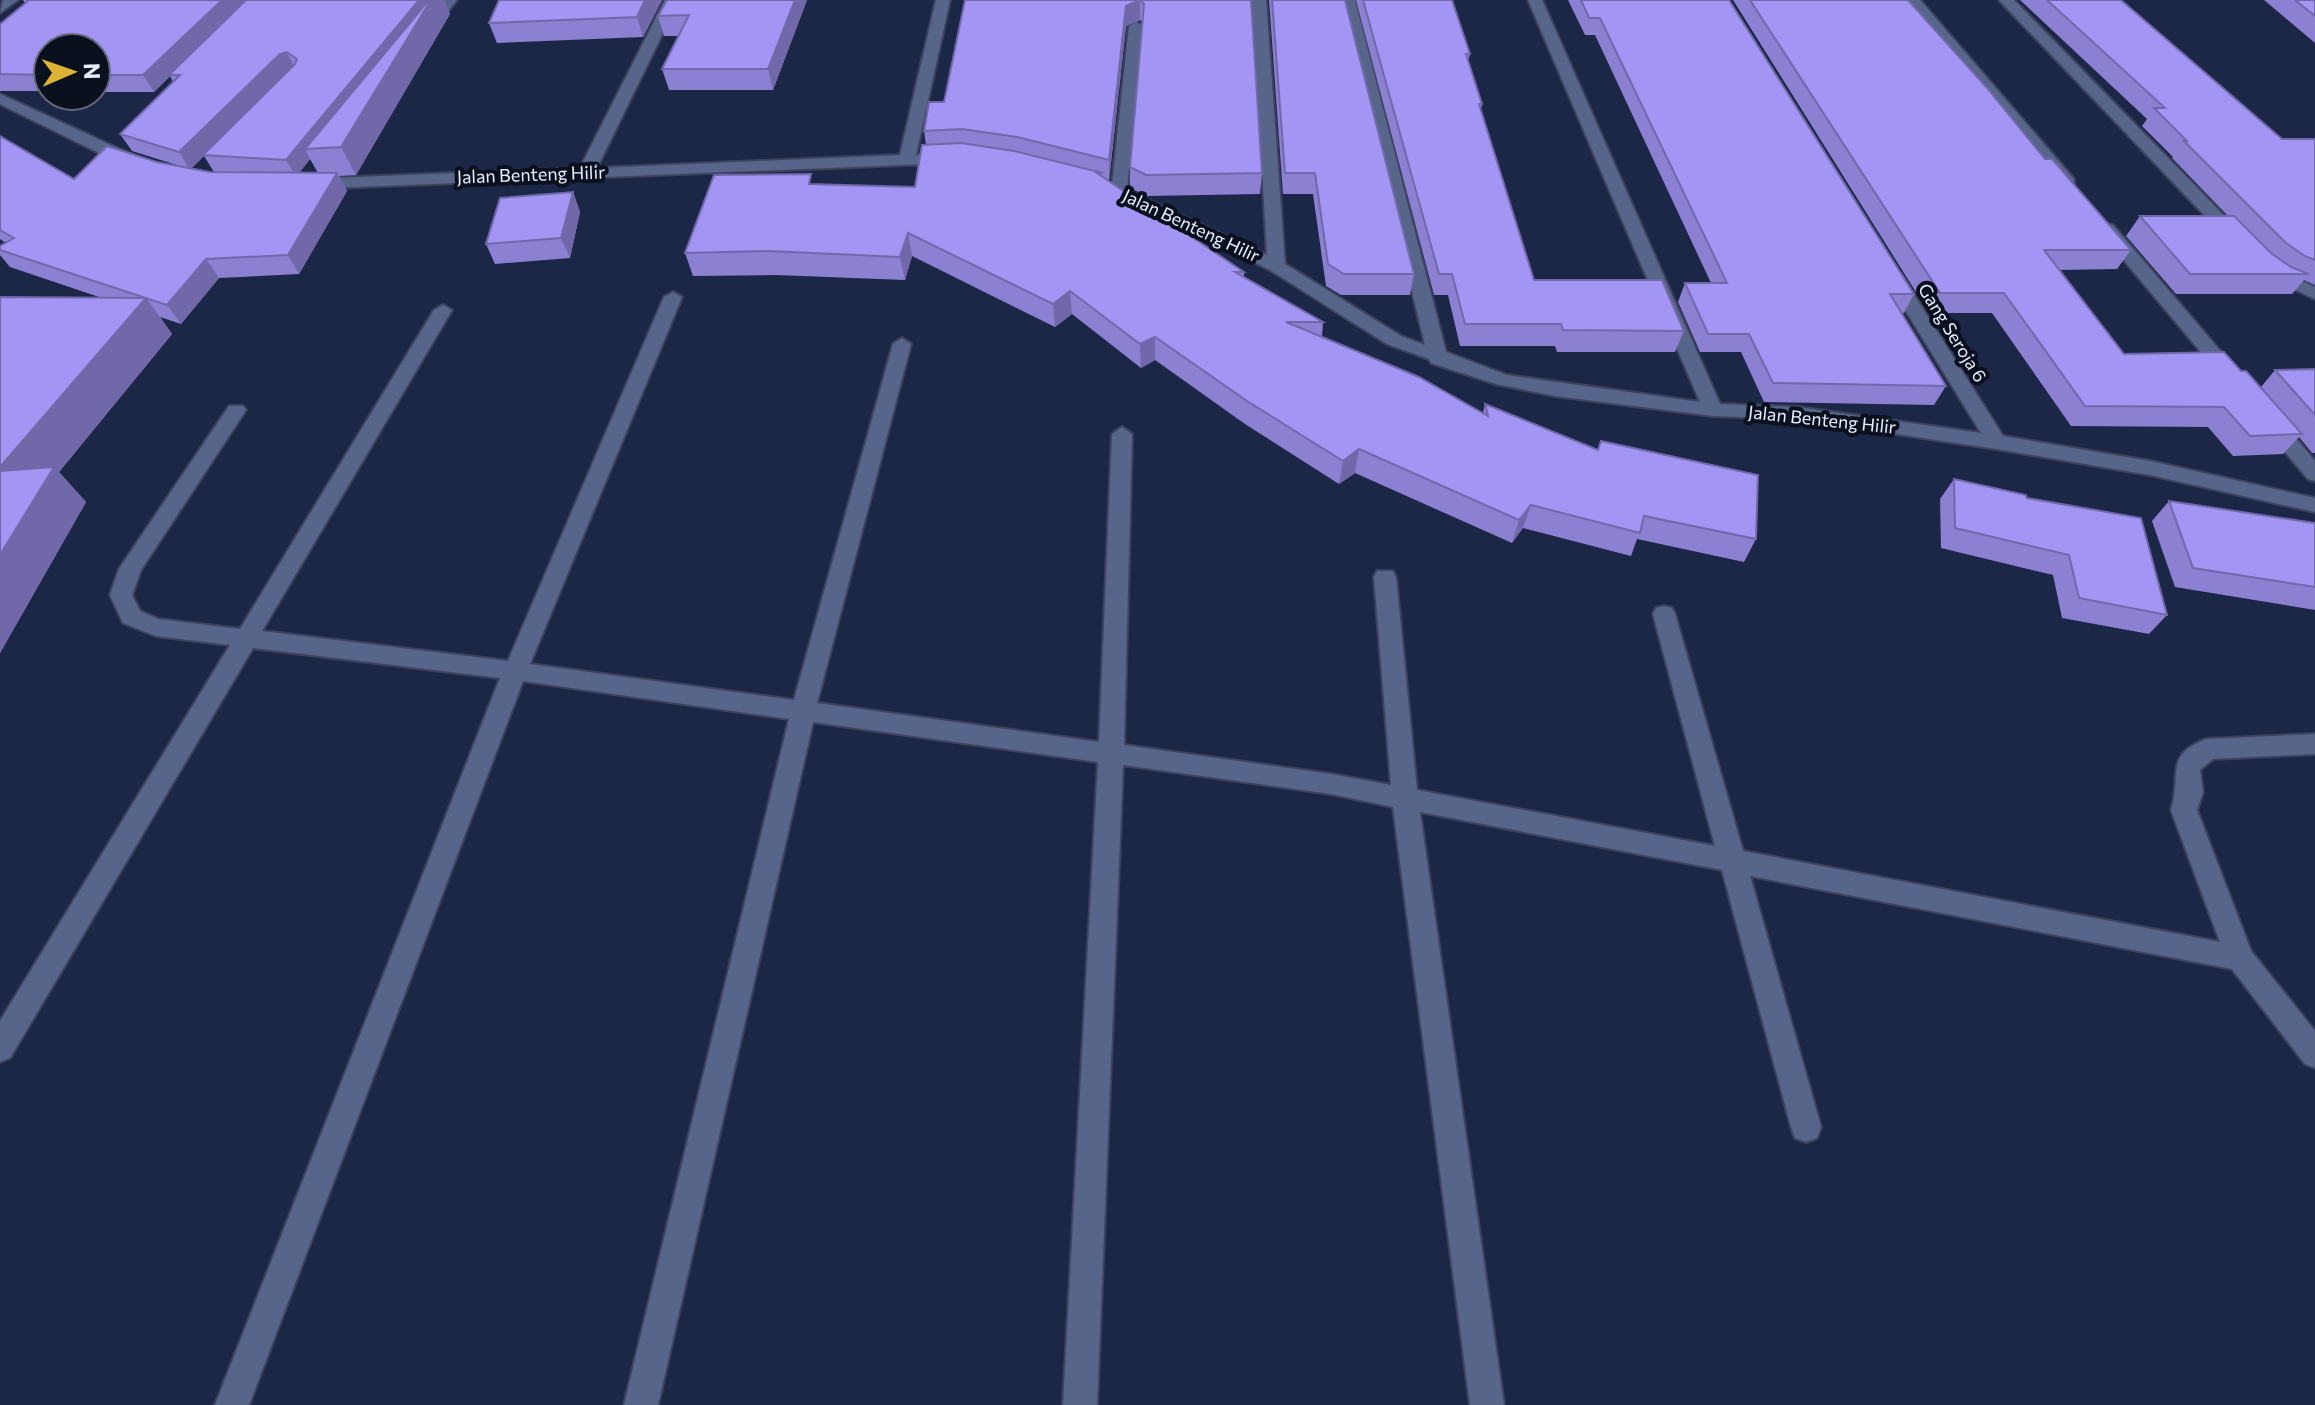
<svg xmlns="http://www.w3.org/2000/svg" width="2315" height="1405" viewBox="0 0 2315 1405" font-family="Commissioner,sans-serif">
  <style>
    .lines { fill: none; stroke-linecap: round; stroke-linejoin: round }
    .minor-casing { stroke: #3d435e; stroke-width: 4 }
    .minor { fill: #58658b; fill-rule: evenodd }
    .wall { fill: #8b80d1; fill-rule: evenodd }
    .shaded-wall { fill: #7168aa }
    .building { fill: #a295f3; stroke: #7168aa; stroke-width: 2 }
    .labels { text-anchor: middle; stroke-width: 8; stroke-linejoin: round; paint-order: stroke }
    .far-street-label { font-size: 18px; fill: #e6edfe; stroke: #0b101e }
  </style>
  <rect width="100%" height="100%" fill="#1c2646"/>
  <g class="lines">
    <g class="minor-casing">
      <path id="minor" d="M3,0H18L0,13Z
        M443,0H457L431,33H421L419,30Z
        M665,0H679L597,168L900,155L936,0H950L916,155L952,153L960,158L952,163L309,189L301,184L309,179L580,168Z
        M1252,0H1266L1285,264L1401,336L1425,345L1341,0H1355L1446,352L1507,375L1700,402L1528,0H1542L1720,404L1797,407L1981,433L1883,274L1892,269L1901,274L2003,436L2150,461L2315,498V512L2150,475L1996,449L1797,419L1713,416L1555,396L1496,384L1431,363L1429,359L1387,344L1270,270L1105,190L1112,185L1129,26L1136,22L1143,26L1127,190L1267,255Z
        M1906,0H1920L2074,179V185H2062Z
        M1999,0H2014L2244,236L2247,240L2244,244H2232Z
        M0,94L137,157L139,160L131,165L101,154L0,104Z
        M2107,224L2113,225L2240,374L2243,378L2240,382H2226L2101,233L2099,229Z
        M2270,266L2315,287V299L2264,275L2261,271L2264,267Z
        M673,292L682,297L530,664L794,700L893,344L902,338L911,344L817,703L1099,742L1112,434L1122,427L1132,434L1124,745L1331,774L1391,785L1374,577L1377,571H1393L1396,577L1417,790L1715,846L1653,614L1656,608L1664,606L1672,608L1675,614L1743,851L2220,942L2171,810C2182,778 2163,754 2207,739L2315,734V754L2213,759L2200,770L2203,792L2197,810L2251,951L2315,1031V1068L2305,1064L2232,969L1750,876L1821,1127L1817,1138L1806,1142L1795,1138L1791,1127L1722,870L1420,812L1504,1405H1470L1393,807L1331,794L1123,765L1097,1405H1063L1098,762L813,722L658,1405H624L789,719L523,681L249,1405H215L500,678L253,648L10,1058L0,1062V1021L230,645L156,636L123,623L110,595L119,569L229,406H243L246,410L141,570L132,595L140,611L158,619L240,629L434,310L443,305L452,310L262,631L508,661L664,297Z
        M2270,415L2277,416L2315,461V481L2308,479L2263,426L2260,421L2263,416Z"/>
    </g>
    <use href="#minor" class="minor"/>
  </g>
  <path class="wall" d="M23,0H444L450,14L356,175L339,176L347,191L299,274L219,278L181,324L160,317L172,334L59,472L86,502L0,653V297L102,298L10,267L0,255V246L6,243L0,239V136L74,179L157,162L180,166L132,151L120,134L173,82L170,76L154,92H96V48H48V91H0V24L25,3ZM204,156L214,172L191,168ZM310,159L318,173H299Z
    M662,0L643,37L497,43L489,23Z
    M807,0L773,90H669L662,69L679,36H664L658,16Z
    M965,0H1251L1262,173L1260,194L1147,196L1130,188V167L1142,22L1140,20L1126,26L1109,181L1244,272V277L1323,322L1322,337L1483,413L1485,404L1597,450L1601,441L1756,539L1744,562L1637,539L1631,556L1523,528L1512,543L1355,473L1339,484L1245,424L1155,360L1141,368L1072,314L1055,327L912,256L905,280L776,275L693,276L685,253L814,184L915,187L926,145L924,131L944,102Z
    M1269,0H1345L1414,274L1410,295H1341L1326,286L1313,194H1283Z
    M1356,0H1452L1470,54L1468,61L1482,104L1481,109L1534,280L1684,331L1675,352H1557L1555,346H1460L1448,295H1434Z
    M1568,0H1729L1914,294L1904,313H1901L1946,386L1934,405L1764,402L1741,352H1700L1678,302L1685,283H1711L1595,35H1585Z
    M1733,0H1908L2045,159L2131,250L2117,269L2059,270L2124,354L2241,371L2261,387L2275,370L2315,369V453H2312L2299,437L2283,454L2233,456L2208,427L2071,426L1992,313H1929Z
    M2020,0H2121L2282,139H2315V285L2304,280L2292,294H2176L2126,236L2140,216H2228L2172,158L2173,157L2142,126L2147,119Z
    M2264,0H2315V43Z
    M573,192L580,212L570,258L495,264L486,244Z
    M1954,479L2027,498L2167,615L2149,634L2062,618L2053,575L1941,548L1940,499Z
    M2169,501L2315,523V610L2175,587L2152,521Z"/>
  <path class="shaded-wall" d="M222,0H248L154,92L143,75Z
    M419,0H444L450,14L356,175L341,147L305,149L310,159L296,177L286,160Z
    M645,0H662L643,37L637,17Z
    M795,0H807L773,90L768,69Z
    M1140,0V20L1126,26L1109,181V160L1126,6Z
    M287,52L295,69L289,71L190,170L179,152L280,54Z
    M337,173L347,191L299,274L288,255Z
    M573,192L580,212L570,258L561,238Z
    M908,233L912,256L905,280L900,257Z
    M206,259L219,278L181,324L167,305Z
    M1070,291L1072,314L1055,327L1053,304Z
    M146,298L172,334L59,472L86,502L0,653V467Z
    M1155,337V360L1141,368L1140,344Z
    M1359,449L1355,473L1339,484L1343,461Z
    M1531,505L1523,528L1512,543L1519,520Z"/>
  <path class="building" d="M29,0H222L143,75H96V48H48V75L0,74V24Z
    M246,0H419L286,160L203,155L295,64L297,59L287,52L280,54L179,152L120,134L180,75H169Z
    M429,0H431L341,147L305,149Z
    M499,0H645L637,17L489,23Z
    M667,0H795L768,69H662L689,15L658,16Z
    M965,0H1251L1262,173L1146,175L1130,167L1144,4L1140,0L1126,6L1109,160L1017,137L962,129L924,131L929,102H944Z
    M1272,0H1345L1414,274H1344L1328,264L1315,173H1285Z
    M1363,0H1452L1470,54H1466L1482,104H1479L1534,280H1662L1684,331L1563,330L1561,324H1465L1452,274H1439Z
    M1581,0H1729L1914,294H1890L1946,386L1773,383L1749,334H1708L1685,283H1727L1600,18H1589Z
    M1750,0H1908L1988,89L2045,159H2052L2131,250H2044L2124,354L2224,352L2241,371H2246L2302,434L2250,436L2224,407L2085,406L2004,293H1940Z
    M2047,0H2121L2282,139H2315V260L2305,256L2286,243L2184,141H2187L2154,108H2165Z
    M2295,0H2315V16Z
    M0,136L74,179L107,146L157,162L210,172L337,173L288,255L206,259L167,305L0,250V246L14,238L0,230Z
    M961,143L1014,151L1103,173H1097L1244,272H1235L1323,322H1286L1419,377L1488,416L1485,404L1598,450L1601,441L1758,475L1756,539L1644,516L1640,533L1531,505L1519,520L1359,449L1343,461L1247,401L1155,337L1140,344L1070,291L1053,304L908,233L900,257L769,251L685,253L714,175L811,174L809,184L915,187L922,145Z
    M573,192L561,238L486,244L500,198Z
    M2140,216H2234L2272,254L2291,267L2309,274H2190Z
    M0,297L146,298L0,467Z
    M2315,369V415L2275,370Z
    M54,467L0,555V471Z
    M1954,479L2026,495L2027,498L2141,518L2167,615L2079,598L2069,555L1955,528Z
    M2169,501L2315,523V587L2193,568Z"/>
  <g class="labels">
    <g class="far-street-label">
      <text transform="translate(531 175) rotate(-2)" y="6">Jalan Benteng Hilir</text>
      <text transform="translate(1191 226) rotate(25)" y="6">Jalan Benteng Hilir</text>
      <text transform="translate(1952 333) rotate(58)" y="6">Gang Seroja 6</text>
      <text transform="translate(1822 420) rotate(6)" y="6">Jalan Benteng Hilir</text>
    </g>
  </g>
  <g transform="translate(72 72) rotate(88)"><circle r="38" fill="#0b101e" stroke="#636878" stroke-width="2"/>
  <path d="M0-6L14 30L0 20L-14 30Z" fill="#dcb233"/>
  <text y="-12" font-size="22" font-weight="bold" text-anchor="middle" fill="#e6edfe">N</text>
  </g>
</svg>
